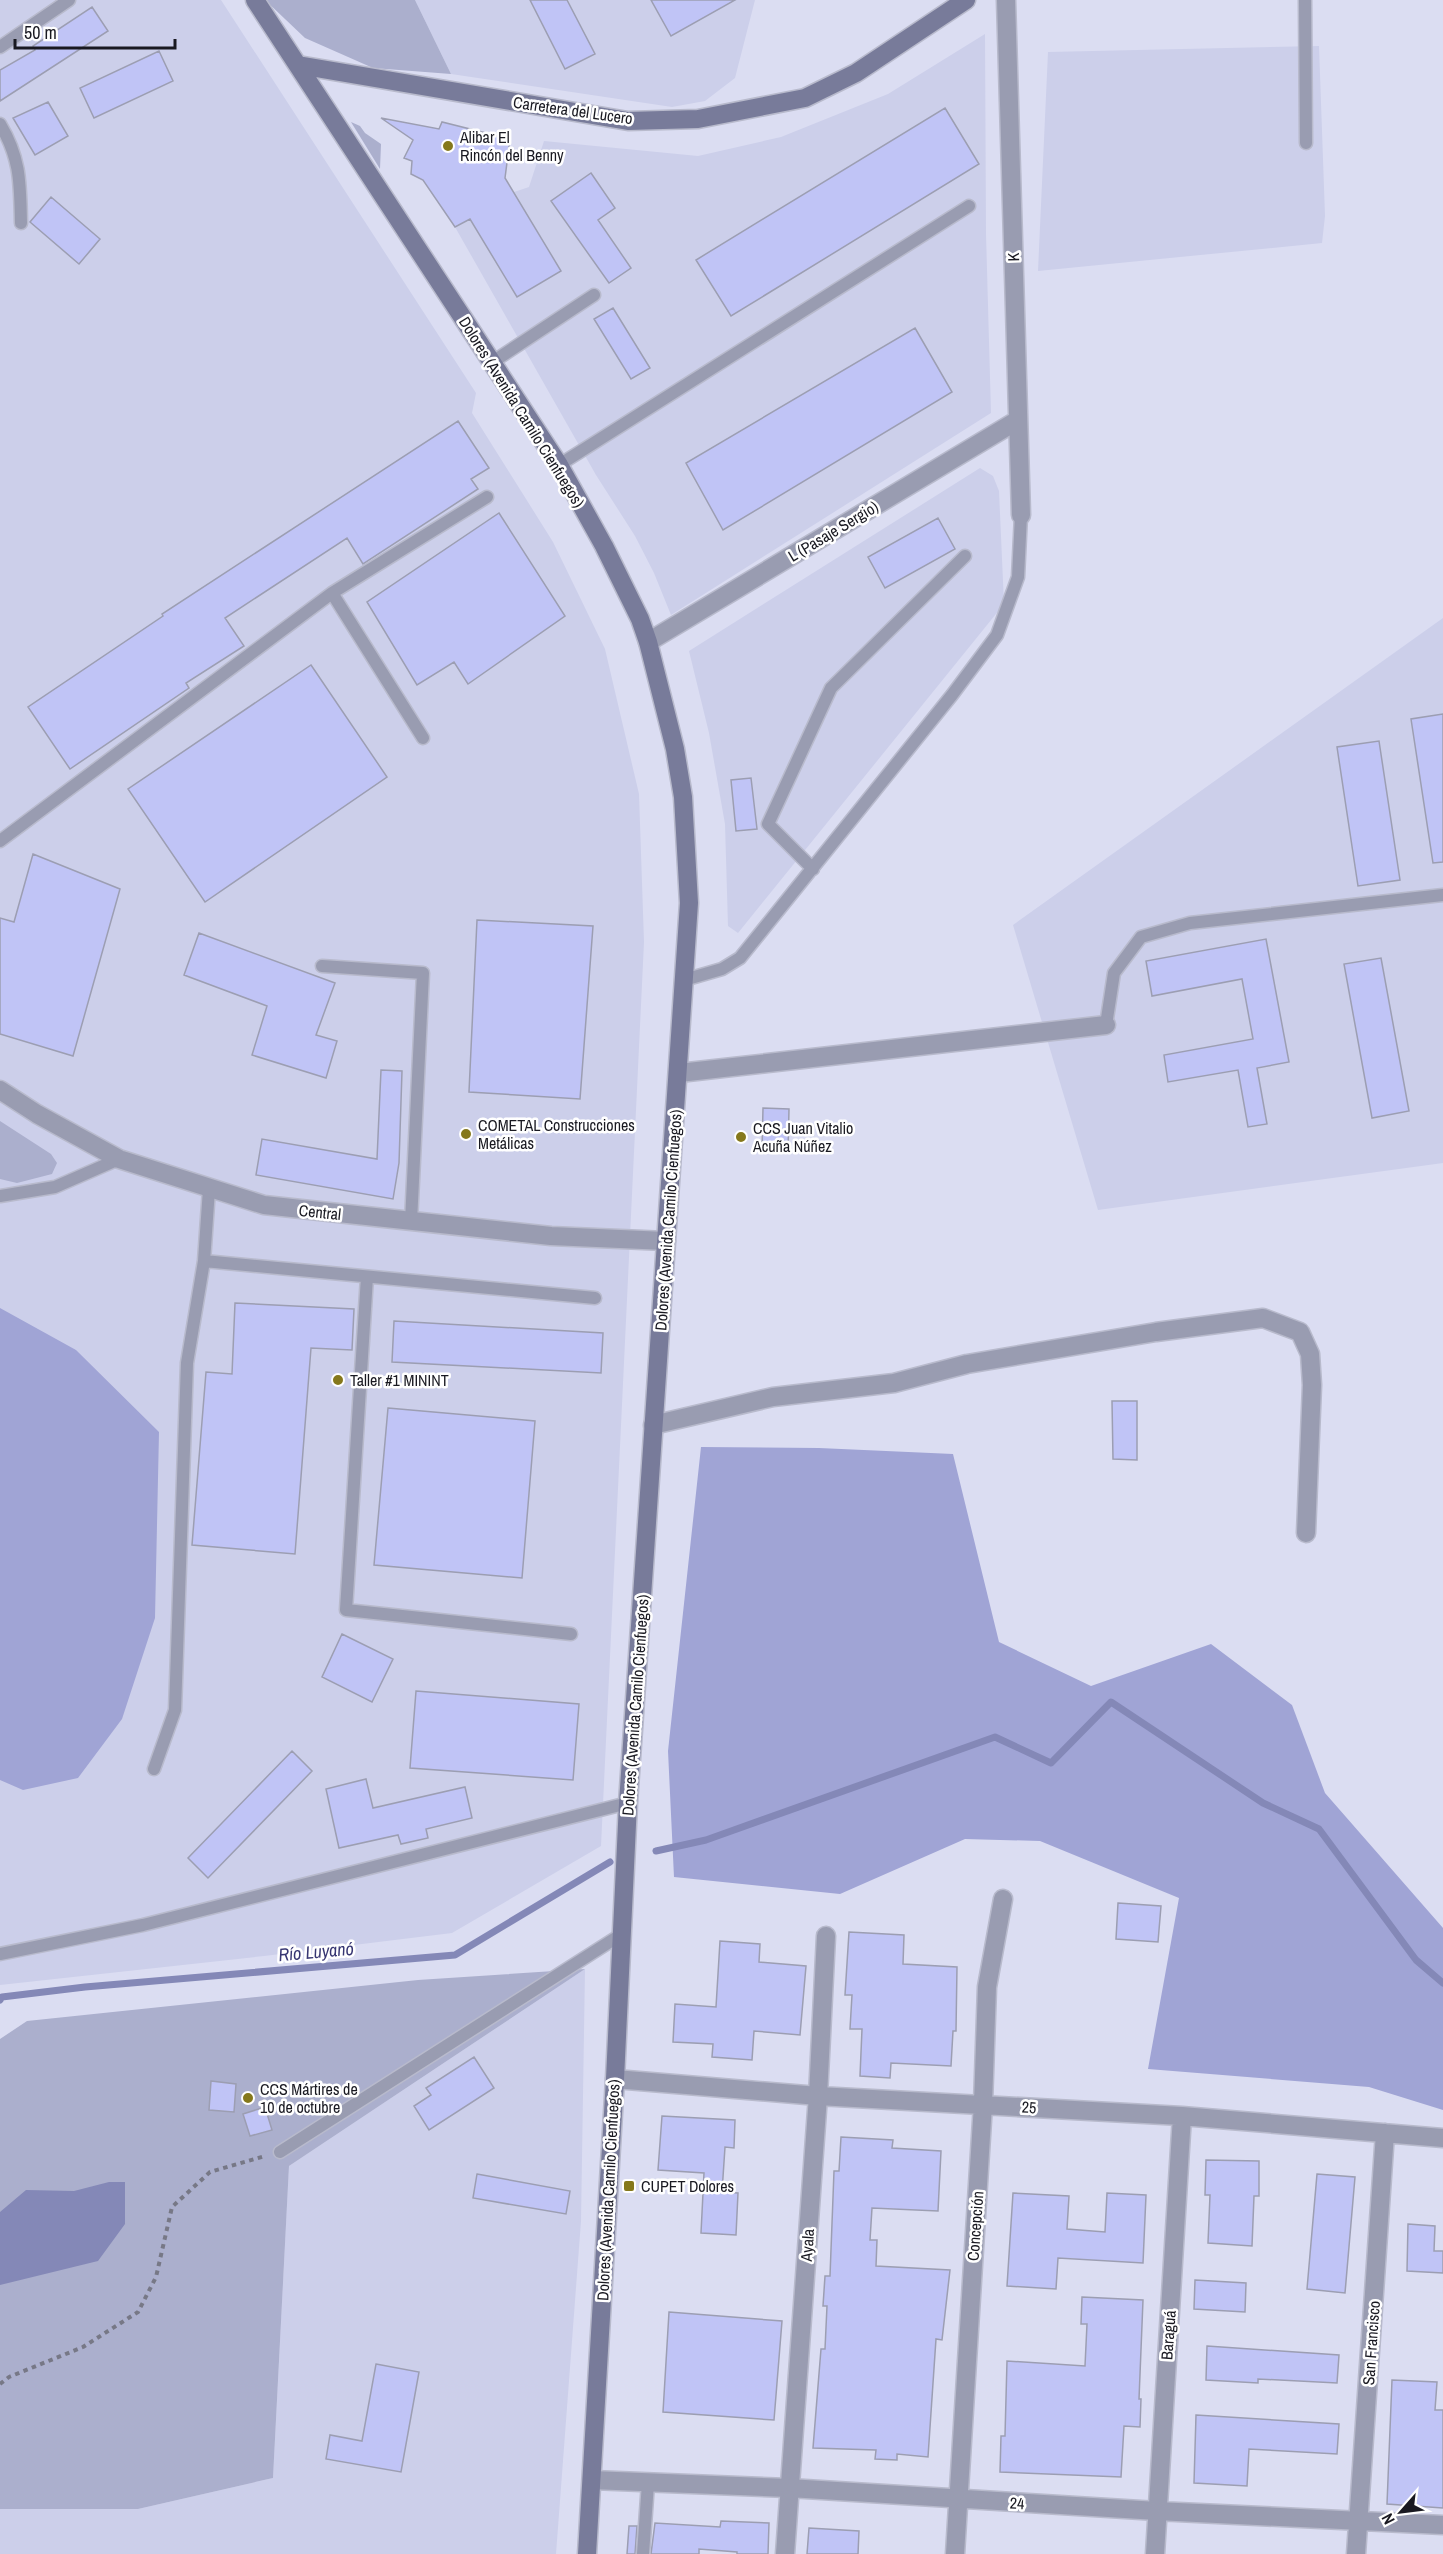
<svg xmlns="http://www.w3.org/2000/svg" width="1443" height="2554" viewBox="0 0 1443 2554" font-family="'Archivo Narrow',sans-serif">
  <style>
    .built { fill: #cccfea }
    .green { fill: #abafcd }
    .forest { fill: #a0a4d5 }
    .water { fill: #8488b7 }
    .lines { fill: none; stroke-linecap: round; stroke-linejoin: round }
    .stream { stroke: #8488b7; stroke-width: 7 }
    .building { fill: #c0c4f6; stroke: #9c9eb2; stroke-width: 1.5 }
    .lane-casing { stroke: #b8bacc; stroke-width: 15 }
    .street-casing { stroke: #b8bacc; stroke-width: 21 }
    .secondary-casing { stroke: #b8bacc; stroke-width: 21 }
    .path { stroke: #777886; stroke-width: 4; stroke-dasharray: 4.5 4.5; stroke-linecap: butt }
    .lane { stroke: #999cb1; stroke-width: 12 }
    .street { stroke: #999cb1; stroke-width: 18 }
    .secondary { stroke: #787b9a; stroke-width: 18 }
    .poi-dot { fill: #85781c; stroke: #fff; stroke-width: 2 }
    .labels { text-anchor: middle; stroke-width: 5; stroke-linejoin: round; paint-order: stroke }
    .street-label { font-size: 16px; fill: #191921; stroke: #fff }
    .poi-label { font-size: 16px; fill: #191921; stroke: #fff; text-anchor: start }
    .water-label { font-size: 18px; font-style: italic; fill: #373672; stroke: #fff }
  </style>
  <rect width="100%" height="100%" fill="#dbddf2"/>
  <path class="built" d="M0,0H221L476,393L472,413L553,542L605,649L639,794L644,942L601,1846L452,1933L264,1956L0,1985Z
    M415,0H755L735,78L705,101L672,107L451,74Z
    M985,34L986,234L991,413L671,615L654,573L635,536L596,475L455,227L514,192L529,187L544,141L698,156L781,137L888,94Z
    M1319,46L1325,216L1322,243L1038,271L1048,52Z
    M980,468L993,476L999,491L1004,604L738,933L728,926L725,824L709,733L689,651Z
    M1443,618V1163L1098,1210L1013,925Z
    M585,1969L581,2221L556,2554H0V2509H138L273,2478L289,2166Z"/>
  <path class="green" d="M265,0H415L451,74L373,68L305,38Z
    M351,122L360,126L365,133L381,144L380,169Z
    M0,1121L51,1154L57,1163L52,1174L17,1183L0,1179Z
    M585,1969L289,2166L273,2478L138,2509H0V2039L27,2021L418,1980Z"/>
  <path class="forest" d="M0,1308L76,1350L159,1432L155,1618L122,1719L78,1778L23,1790L0,1780Z
    M701,1447L819,1448L953,1454L999,1642L1091,1686L1211,1644L1292,1705L1325,1793L1443,1928V2110L1369,2087L1148,2069L1179,1898L1040,1841L965,1839L840,1894L674,1877L668,1751Z"/>
  <path class="water" d="M109,2182H125V2224L98,2261L0,2285V2212L26,2190L74,2191Z"/>
  <g class="lines">
    <path class="stream" d="M656,1851L706,1840L995,1737L1051,1763L1111,1702L1263,1803L1319,1829L1416,1960L1443,1983
      M0,2000L2,1997L85,1987L455,1955L610,1862"/>
  </g>
  <path class="building" d="M530,0H567L595,54L565,69Z
    M651,0H735L671,36Z
    M92,7L108,31L0,101V70L35,50L33,46Z
    M159,51L173,81L94,118L80,88Z
    M48,102L68,136L35,155L13,118Z
    M945,108L979,164L731,316L696,260Z
    M381,118L439,129L442,122L510,139L505,178L561,271L517,297L470,219L455,227L423,180L411,174L412,161L404,158L413,140Z
    M591,173L615,208L598,220L631,268L609,283L551,201Z
    M51,197L100,239L79,264L30,222Z
    M613,308L650,368L631,379L594,319Z
    M915,328L952,392L723,530L686,463Z
    M458,421L489,468L471,479L478,489L363,564L347,538L225,618L244,646L186,683L189,688L70,769L28,707L163,616L162,614Z
    M499,513L565,616L468,684L454,662L417,685L367,602Z
    M938,518L955,549L885,588L868,557Z
    M311,665L387,777L205,902L128,789Z
    M1443,714V862L1433,863L1411,719Z
    M1379,741L1400,880L1358,886L1337,747Z
    M751,778L757,829L736,831L731,780Z
    M33,854L120,889L73,1056L0,1034V918L14,922Z
    M477,920L593,926L580,1099L469,1092Z
    M199,933L335,983L316,1035L337,1041L326,1078L252,1055L267,1006L184,975Z
    M1266,939L1289,1062L1257,1068L1267,1124L1248,1127L1238,1070L1168,1082L1164,1055L1253,1039L1242,979L1152,996L1146,961Z
    M1381,958L1409,1111L1372,1118L1344,964Z
    M381,1070L402,1071L399,1163L393,1199L256,1175L262,1139L377,1159Z
    M763,1108L789,1109L788,1152L762,1151Z
    M235,1303L354,1309L352,1350L311,1348L295,1554L192,1545L206,1372L232,1374Z
    M394,1321L603,1333L601,1373L392,1362Z
    M1112,1401H1137V1460L1113,1459Z
    M388,1408L535,1421L522,1578L374,1565Z
    M342,1634L393,1659L372,1702L322,1677Z
    M416,1691L579,1704L573,1780L410,1768Z
    M292,1751L312,1771L208,1878L188,1858Z
    M366,1779L373,1808L465,1787L472,1818L426,1829L428,1838L401,1844L398,1835L339,1848L326,1789Z
    M1118,1903L1161,1906L1158,1942L1116,1939Z
    M849,1932L904,1935L903,1964L957,1967L956,2031H953L951,2066L891,2063L890,2078L860,2076L862,2029H850L852,1995H845Z
    M720,1941L760,1944L759,1962L806,1966L800,2035L754,2031L752,2060L712,2057L713,2044L673,2042L675,2004L716,2007Z
    M474,2057L494,2088L429,2130L414,2106L431,2095L426,2088Z
    M211,2081L236,2084L234,2112L209,2110Z
    M265,2107L272,2130L250,2136L243,2114Z
    M662,2116L735,2120L734,2148L725,2147L722,2192L738,2193L736,2235L701,2233L704,2173L658,2170Z
    M841,2137L893,2140L892,2148L941,2151L938,2211L872,2208L870,2240H877L876,2266L950,2270L942,2340L936,2339L928,2457L897,2454V2460L875,2459L876,2450L813,2448L821,2349H825L827,2306H823L825,2276H830L834,2171H839Z
    M1206,2160L1259,2161V2196H1254L1252,2246L1208,2243L1210,2195H1205Z
    M477,2174L570,2191L566,2214L473,2198Z
    M1317,2174L1355,2177L1345,2293L1307,2289Z
    M1013,2193L1069,2196L1067,2229L1105,2232L1107,2193L1146,2195L1143,2263L1058,2258L1056,2289L1007,2286Z
    M1408,2224L1435,2226L1434,2251H1443V2273L1407,2271Z
    M1195,2280L1246,2283L1245,2312L1194,2309Z
    M1082,2297L1143,2300L1139,2399H1141L1140,2427L1124,2426L1121,2477L1000,2472L1001,2436H1005L1007,2361L1085,2366L1087,2324H1081Z
    M669,2312L782,2321L774,2420L663,2412Z
    M1207,2346L1339,2355L1337,2383L1258,2379V2383L1206,2380Z
    M376,2364L419,2372L401,2472L326,2459L330,2435L362,2441Z
    M1392,2380L1437,2382L1435,2410H1443V2508L1387,2504Z
    M1196,2415L1339,2424L1337,2454L1249,2449L1247,2486L1194,2483Z
    M721,2521L769,2523L768,2554H737V2552L699,2549V2554H651L655,2523L720,2527Z
    M629,2526H637L635,2554H627Z
    M809,2528L859,2531L858,2554H807Z"/>
  <g class="lines">
    <g class="lane-casing">
      <path id="lane" d="M1305,0L1306,143
        M0,47L69,0
        M0,124C21,159 20,184 21,223
        M491,363L594,295
        M559,465L969,206
        M332,593L423,738
        M0,841L332,593L487,497
        M813,869L768,824L831,688L965,556
        M322,966L423,973L411,1222
        M684,980L722,969L740,958L952,695L997,635L1018,577L1021,515
        M1106,1025L1114,973L1141,937L1190,923L1443,895
        M0,1196L55,1187L119,1159
        M204,1261L595,1298
        M367,1277L346,1610L571,1634
        M154,1769L175,1710L187,1363L204,1261L209,1189
        M0,1954L143,1925L628,1803
        M280,2152L622,1934
        M643,2554L648,2483"/>
    </g>
    <g class="street-casing">
      <path id="street" d="M1006,0L1021,515
        M648,642L1018,420
        M679,1073L1106,1025
        M0,1090L37,1114L119,1159L264,1205L551,1236L666,1241
        M653,1425L773,1397L894,1383L967,1364L1156,1332L1263,1318L1300,1332L1310,1354L1312,1385L1306,1533
        M615,2079L818,2096L1182,2116L1443,2138
        M592,2480L789,2488L1157,2511L1443,2525
        M785,2554L818,2096L826,1936
        M955,2554L983,2104L987,1987L1003,1899
        M1155,2554L1182,2116
        M1356,2554L1385,2133"/>
    </g>
    <g class="secondary-casing">
      <path id="secondary" d="M255,0L559,465L604,546L640,619L648,642L675,749L683,797L689,903L628,1803L615,2079L587,2554
        M298,65L628,121L698,119L805,98L856,73L966,0"/>
    </g>
    <path class="path" d="M0,2384L9,2377L83,2347L138,2312L156,2277L172,2207L210,2172L265,2156"/>
    <use href="#lane" class="lane"/>
    <use href="#street" class="street"/>
    <use href="#secondary" class="secondary"/>
  </g>
  <g class="poi-dot">
    <circle cx="448" cy="146" r="6"/>
    <circle cx="466" cy="1134" r="6"/>
    <circle cx="741" cy="1137" r="6"/>
    <circle cx="338" cy="1380" r="6"/>
    <circle cx="248" cy="2098" r="6"/>
    <rect x="623" y="2180" width="12" height="12" rx="3"/>
  </g>
  <g class="labels">
    <g class="street-label">
      <text transform="translate(573 110) rotate(8)" y="6">Carretera del Lucero</text>
      <text transform="translate(1013 257) rotate(-92)" y="6">K</text>
      <text transform="translate(522 412) rotate(58)" y="6">Dolores (Avenida Camilo Cienfuegos)</text>
      <text transform="translate(833 531) rotate(-31)" y="6">L (Pasaje Sergio)</text>
      <text transform="translate(320 1212) rotate(6)" y="6">Central</text>
      <text transform="translate(668 1220) rotate(-86)" y="6">Dolores (Avenida Camilo Cienfuegos)</text>
      <text transform="translate(635 1705) rotate(-86)" y="6">Dolores (Avenida Camilo Cienfuegos)</text>
      <text transform="translate(1029 2107) rotate(3)" y="6">25</text>
      <text transform="translate(608 2190) rotate(-87)" y="6">Dolores (Avenida Camilo Cienfuegos)</text>
      <text transform="translate(975 2226) rotate(-86)" y="6">Concepción</text>
      <text transform="translate(807 2245) rotate(-86)" y="6">Ayala</text>
      <text transform="translate(1168 2335) rotate(-86)" y="6">Baraguá</text>
      <text transform="translate(1371 2343) rotate(-86)" y="6">San Francisco</text>
      <text transform="translate(1017 2503) rotate(3)" y="6">24</text>
    </g>
    <g class="poi-label">
      <text x="460" y="143">Alibar El<tspan x="460" dy="18">Rincón del Benny</tspan></text>
      <text x="478" y="1131">COMETAL Construcciones<tspan x="478" dy="18">Metálicas</tspan></text>
      <text x="753" y="1134">CCS Juan Vitalio<tspan x="753" dy="18">Acuña Núñez</tspan></text>
      <text x="350" y="1386">Taller #1 MININT</text>
      <text x="260" y="2095">CCS Mártires de<tspan x="260" dy="18">10 de octubre</tspan></text>
      <text x="641" y="2192">CUPET Dolores</text>
    </g>
    <g class="water-label">
      <text transform="translate(316 1952) rotate(-5)" y="6">Río Luyanó</text>
    </g>
  </g>
  <g transform="translate(1401 2512) rotate(242)" stroke="#ffffff" stroke-width="4.5" paint-order="stroke">
  <path d="M0-4.5L10 22L0 15L-10 22Z" fill="#191921"/>
  <text y="-9" font-size="16" font-weight="bold" text-anchor="middle" fill="#191921">N</text>
  </g>
  <path d="M15 39v9h160v-9" fill="none" stroke="#191921" stroke-width="3"/>
  <text x="24" y="39" font-size="18" fill="#191921" stroke="#ffffff" stroke-width="4.5" paint-order="stroke">50 m</text>
</svg>
